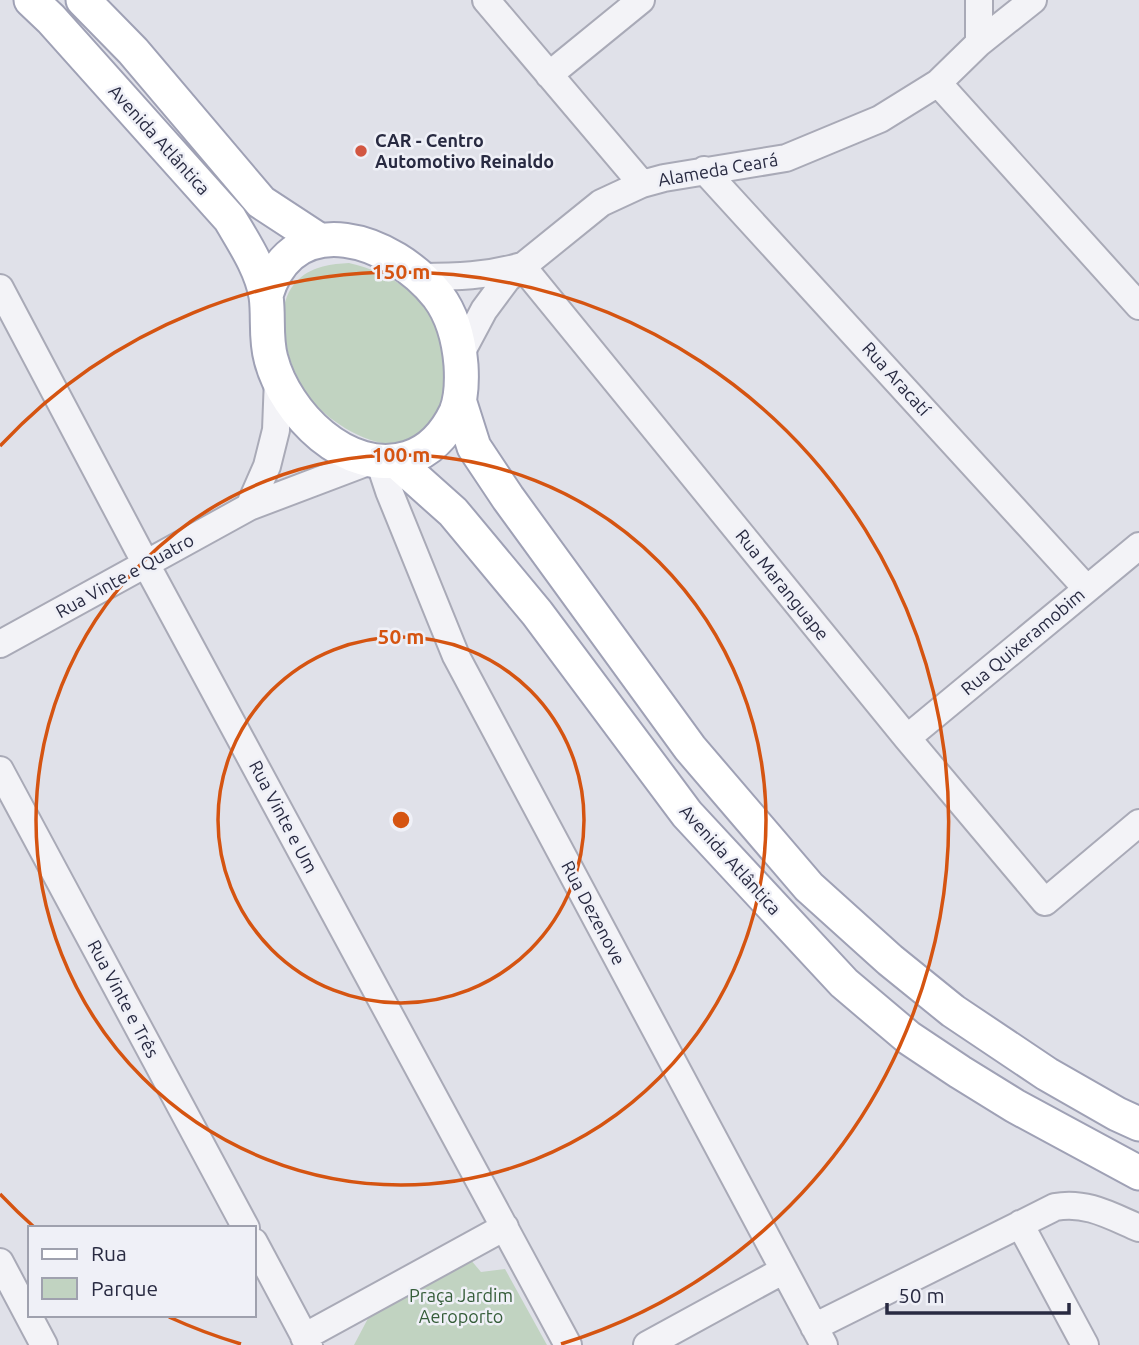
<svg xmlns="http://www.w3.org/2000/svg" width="1139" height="1345" viewBox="0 0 1139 1345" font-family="Ubuntu,sans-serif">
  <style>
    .green { fill: #c1d3c1 }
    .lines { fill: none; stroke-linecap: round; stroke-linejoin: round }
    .minor-casing { stroke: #a9aab7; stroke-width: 30 }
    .major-casing { stroke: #9fa1b5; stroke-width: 37 }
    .minor { stroke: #f3f3f7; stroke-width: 26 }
    .major { stroke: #fff; stroke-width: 33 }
    .ring { fill: none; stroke: #d55411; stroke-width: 3.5 }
    .poi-dot { fill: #d25641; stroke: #eff0f7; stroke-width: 2.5 }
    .labels { text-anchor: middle; stroke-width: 5; stroke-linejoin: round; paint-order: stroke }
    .street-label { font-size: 18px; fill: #282a41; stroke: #eff0f7 }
    .poi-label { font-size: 18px; font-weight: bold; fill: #282a41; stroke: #eff0f7; text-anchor: start }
    .park-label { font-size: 18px; fill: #355d39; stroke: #eff0f7 }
    .centre { fill: #d55411; stroke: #eff0f7; stroke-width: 3.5 }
    .ring-label { font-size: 21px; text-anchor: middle; font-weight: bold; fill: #d55411; stroke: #eff0f7; stroke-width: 5; stroke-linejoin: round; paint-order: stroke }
  </style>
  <rect width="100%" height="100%" fill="#e0e1e9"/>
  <path class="green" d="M349,263C370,268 390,276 407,289C440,314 455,359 446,398C445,404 444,414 441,419C437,425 426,431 420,436C389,461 329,424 309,397C288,368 268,306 299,279C313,266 332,264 349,263Z
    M470,1259L481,1272L505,1269L547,1345H354L374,1307Z"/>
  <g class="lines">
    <g class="minor-casing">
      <path id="minor" d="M486,0L642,184
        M979,0V43
        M549,75L641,0
        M938,83L1139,306
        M704,170L1087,589
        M522,266L907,738L1045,902L1139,823
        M421,277C456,277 487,276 522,266
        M0,288L146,564L568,1345
        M460,355L484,310L507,279L601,203L642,184L664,178L786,158L880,119L938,83L979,43L1033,0
        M379,461L389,491L456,656L824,1345
        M249,507L267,466L276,430L278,378
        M0,644L249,507L373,460
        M907,738L1139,546
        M0,770L246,1228
        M1020,1224L1085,1345
        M254,1242L309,1345
        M0,1262L44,1345
        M814,1327L1055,1207C1086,1201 1111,1216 1139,1228
        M304,1337L505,1227
        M647,1345L784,1270"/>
    </g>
    <g class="major-casing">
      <path id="major" d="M31,0L51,19L230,219C244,243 261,268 266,296C269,317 265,338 271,359C285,413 347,477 408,458C430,451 446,433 456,412C462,397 462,381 461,365C459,340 453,316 438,296C393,239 294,205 266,295
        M83,0L133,51L261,202L319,240
        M460,403L474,447L508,498L690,748L809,887L890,960L953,1011L1047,1074L1117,1114L1139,1124
        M397,462L453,512L537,613L687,814L844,983L909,1038L960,1072L1015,1106L1139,1173"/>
    </g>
    <use href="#minor" class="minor"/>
    <use href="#major" class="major"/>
  </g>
  <g class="ring">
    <circle cx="401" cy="820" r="183"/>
    <circle cx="401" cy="820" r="365"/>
    <path d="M241 1344A548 548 0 0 1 169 1317M34 1227A548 548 0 0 1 0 1194M0 446A548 548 0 1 1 561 1344"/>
  </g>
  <circle class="poi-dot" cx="361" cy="151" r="7"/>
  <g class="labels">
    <g class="street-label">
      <text transform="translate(159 140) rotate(48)" y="6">Avenida Atlântica</text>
      <text transform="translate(718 170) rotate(-10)" y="6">Alameda Ceará</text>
      <text transform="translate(896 379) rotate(48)" y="6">Rua Aracatí</text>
      <text transform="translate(125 576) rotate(-29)" y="6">Rua Vinte e Quatro</text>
      <text transform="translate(782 585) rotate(51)" y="6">Rua Maranguape</text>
      <text transform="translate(1023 642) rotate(-40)" y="6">Rua Quixeramobim</text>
      <text transform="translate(283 817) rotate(62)" y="6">Rua Vinte e Um</text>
      <text transform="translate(730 860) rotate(48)" y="6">Avenida Atlântica</text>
      <text transform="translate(593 913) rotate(62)" y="6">Rua Dezenove</text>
      <text transform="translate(123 999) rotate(62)" y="6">Rua Vinte e Três</text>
    </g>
    <g class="poi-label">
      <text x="375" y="147">CAR - Centro<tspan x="375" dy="21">Automotivo Reinaldo</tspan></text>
    </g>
    <g class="park-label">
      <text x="461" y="1302">Praça Jardim<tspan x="461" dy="21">Aeroporto</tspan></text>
    </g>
  </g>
  <circle cx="401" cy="820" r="10" class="centre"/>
  <g class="ring-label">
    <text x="401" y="279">150 m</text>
    <text x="401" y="462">100 m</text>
    <text x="401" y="644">50 m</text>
  </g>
  <rect x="28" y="1226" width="228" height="91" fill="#eff0f7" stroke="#9fa1ae" stroke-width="2"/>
  <rect x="42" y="1249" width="35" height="10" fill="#ffffff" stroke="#9fa1ae" stroke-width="2"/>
  <text x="91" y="1261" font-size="21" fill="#282a41">Rua</text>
  <rect x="42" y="1278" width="35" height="21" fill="#c1d3c1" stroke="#9fa1ae" stroke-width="2"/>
  <text x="91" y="1296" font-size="21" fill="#282a41">Parque</text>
  <path d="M887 1303v10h182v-10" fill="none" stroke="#282a41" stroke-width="3.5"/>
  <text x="898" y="1303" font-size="21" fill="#282a41" stroke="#eff0f7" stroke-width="5" paint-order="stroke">50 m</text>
</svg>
